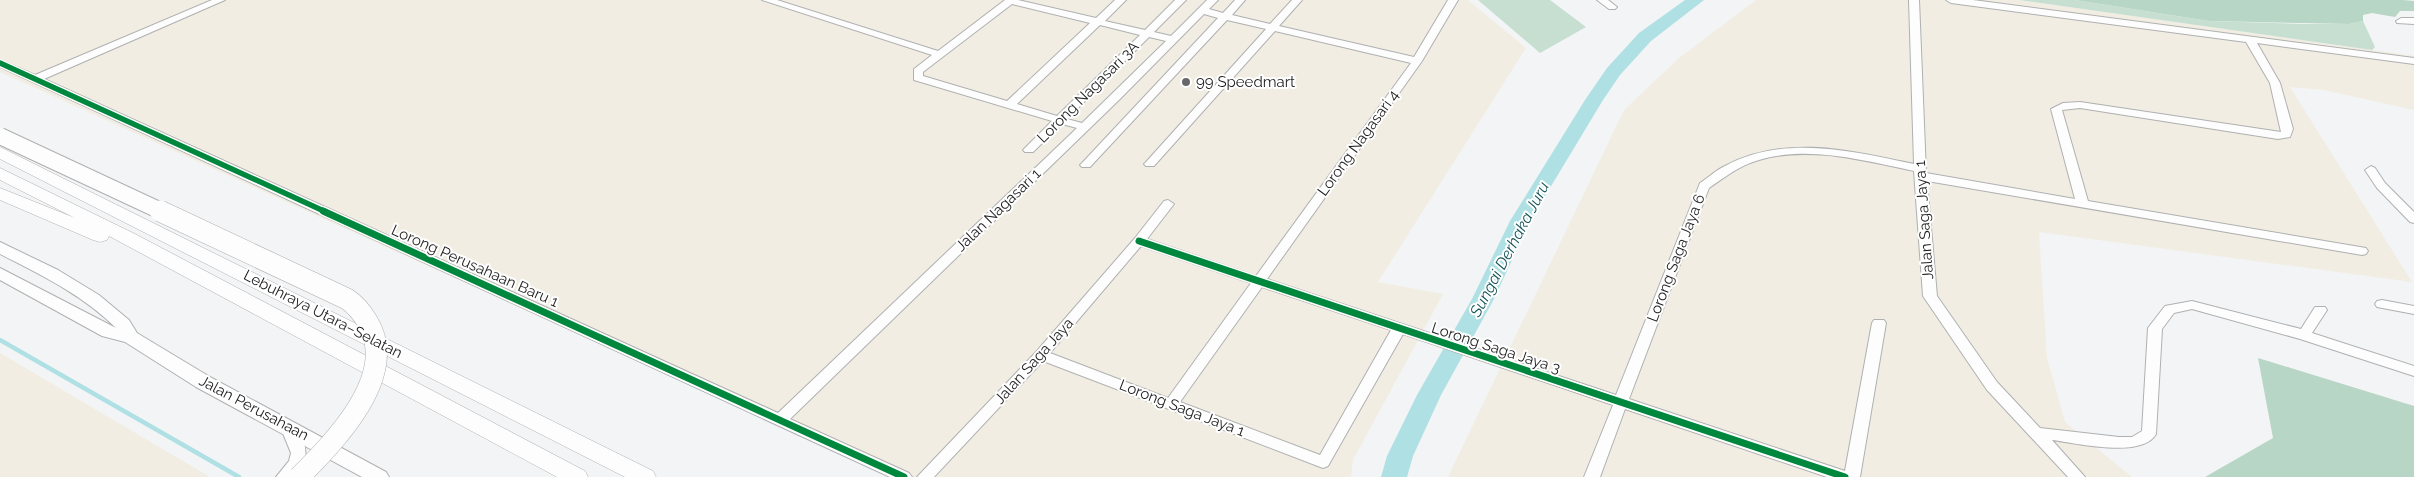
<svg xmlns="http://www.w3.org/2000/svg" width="2414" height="477" viewBox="0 0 2414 477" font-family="Raleway,sans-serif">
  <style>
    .industrial { fill: #f2ede2 }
    .green { fill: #c6dfd1 }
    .forest { fill: #b8d6c5 }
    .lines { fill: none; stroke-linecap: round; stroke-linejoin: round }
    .stream { stroke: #aee0e4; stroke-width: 4.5 }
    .river { fill: #aee0e4; fill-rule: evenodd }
    .minor-casing { stroke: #afb0b1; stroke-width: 2 }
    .major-casing { stroke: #afb0b1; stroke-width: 2 }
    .highway-casing { stroke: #afb0b1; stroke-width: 1 }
    .minor { fill: #fdfdfe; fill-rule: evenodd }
    .major { fill: #fdfdfe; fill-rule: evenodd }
    .highway { fill: #fdfdfe; fill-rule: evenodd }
    .highway-bridge-far1-casing { stroke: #afb0b1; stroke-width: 18; stroke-linecap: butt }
    .highway-bridge-casing { stroke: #afb0b1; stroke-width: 22; stroke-linecap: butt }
    .highway-bridge-far1 { stroke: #fdfdfe; stroke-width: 16 }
    .highway-bridge { stroke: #fdfdfe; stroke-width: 21 }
    .cycleway-far1-casing { stroke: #fff; stroke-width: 8 }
    .cycleway-casing { stroke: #fff; stroke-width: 10 }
    .cycleway-far1 { stroke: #00873e; stroke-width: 5.5 }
    .cycleway { stroke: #00873e; stroke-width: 7 }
    .poi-dot { fill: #686869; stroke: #fff; stroke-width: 2 }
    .labels { text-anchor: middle; stroke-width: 4; stroke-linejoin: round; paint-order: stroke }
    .poi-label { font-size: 15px; fill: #1d1d1e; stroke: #fff; text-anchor: start }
    .street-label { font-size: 15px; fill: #1d1d1e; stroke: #fff }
    .water-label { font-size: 16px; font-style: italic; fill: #165458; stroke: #fff }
  </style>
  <rect width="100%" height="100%" fill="#f3f4f5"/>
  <path class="industrial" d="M0,0H1468L1526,48L1378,282L1443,294L1353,460L1351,477H893L0,72Z
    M1756,0H2019L2414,56V110L2324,90L2290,87L2412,282L2039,232L2047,358L2065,422L2132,477H1448L1624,110L1679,58Z
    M0,353L210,477H0Z"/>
  <path class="green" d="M1478,0H1550L1586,27L1540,53Z
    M2019,0H2075L2209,21L2303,24H2349L2363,21L2375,47L2372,50Z"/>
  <path class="forest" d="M2075,0H2403L2414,1V11H2400L2395,17L2372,13L2363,15V21L2349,24L2209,21Z
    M2258,358L2414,406V477H2205L2273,438Z"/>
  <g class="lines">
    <path class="stream" d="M0,340L239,477"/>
    <path class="river" d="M1685,0H1704L1651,41L1620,75L1603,100L1530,221L1494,299L1441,395L1413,456L1407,477H1381L1387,456L1417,395L1472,299L1510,221L1585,100L1607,68L1639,33Z"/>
    <g class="minor-casing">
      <path id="minor" d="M212,0H225L44,79L778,413L1077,128L1062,124L1033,152H1025L1023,150L1052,121L914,80V69L932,55L762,0H777L938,51L1005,0H1018L1096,18L1115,0H1126L1105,21L1145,30L1175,0H1186L1154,32L1171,36L1207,0H1218L1209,9L1223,13L1235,0H1245L1232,15L1270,24L1292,0H1302L1279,26L1414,57L1448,0H1458L1422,61L1267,279L1616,395L1700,183C1708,178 1716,170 1725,166C1784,134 1852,151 1914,164L1909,0H1919L1926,173L2075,199L2051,109L2063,103L2080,102L2281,132L2270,83L2246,42L1951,3L1946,0H1973L2414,58V64L2257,43L2280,83L2293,129L2290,137L2278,139L2080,108L2062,110L2088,201L2366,248L2368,251L2366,254L2362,255L1927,181L1937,296L1997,382L2040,428L2119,437H2132L2142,431L2148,328L2165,306L2192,301L2301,329L2315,307H2325L2327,310L2312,333L2414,366V376L2300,339L2192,309L2174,313L2162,329L2156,434C2142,459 2076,443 2052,440L2085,477H2068L1987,390L1923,296L1914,171C1864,161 1810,145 1759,160C1740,165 1725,177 1709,188L1629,399L1845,471L1872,323L1874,320H1884L1886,323L1860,477H1827L1625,409L1600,477H1584L1613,405L1403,334L1328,466L1323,468L1043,361L934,477H917L1036,352L1135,238L1164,201L1168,200L1174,204L1147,239L1256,276L1411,63L1275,31L1154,166H1146L1144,164L1146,162L1266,29L1227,20L1090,167H1082L1080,165L1082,163L1218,18L1204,14L1120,99L790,419L909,473L912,477H890L0,67V60L35,75ZM1012,4L1090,23L1007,101L923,76V72ZM1100,25L1140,35L1057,116L1017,104ZM1149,37L1166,41L1082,123L1067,119ZM1141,246L1251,283L1168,398L1050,353ZM1262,287L1391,330L1320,455L1180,402Z
        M1597,0H1608L1617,7L1615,9H1609Z
        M2401,18H2414V24L2397,23L2396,21Z
        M2371,166L2375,168L2385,183L2414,212V223L2410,222L2377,188L2365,170Z
        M2382,300L2414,306V314L2377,307L2375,304L2377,301Z
        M287,421L292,422L305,447L306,459L294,477H276L289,461L291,453L280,426L282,422Z"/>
    </g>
    <g class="major-casing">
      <path id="major" d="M0,242L58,270L99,295L129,320L137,333L210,377L386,472L389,477H362L196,387L125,342L102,336L0,280V268L116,328C83,295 41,275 0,254Z"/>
    </g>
    <g class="highway-casing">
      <path id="highway" d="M0,147L653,471L656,477H625L0,159Z
        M0,168L135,234L585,471L588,477H557L109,236L107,240L100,242L93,240L0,200V188L75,218L0,180Z"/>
    </g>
    <use href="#minor" class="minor"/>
    <use href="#major" class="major"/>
    <use href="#highway" class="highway"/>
    <g class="highway-bridge-far1-casing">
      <path id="highway-bridge-far1" d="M0,136L163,212"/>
    </g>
    <g class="highway-bridge-casing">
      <path id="highway-bridge" d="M160,211L347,299C356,305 361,311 367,321C401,375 334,442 299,477"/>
    </g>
    <use href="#highway-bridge-far1" class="highway-bridge-far1"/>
    <use href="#highway-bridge" class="highway-bridge"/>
    <g class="cycleway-far1-casing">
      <path id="cycleway-far1" d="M0,63L326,212"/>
    </g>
    <g class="cycleway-casing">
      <path id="cycleway" d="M323,211L904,477
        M1139,241L1845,477"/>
    </g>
    <use href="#cycleway-far1" class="cycleway-far1"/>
    <use href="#cycleway" class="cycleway"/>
  </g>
  <circle class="poi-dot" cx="1186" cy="82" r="5"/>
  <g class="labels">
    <g class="poi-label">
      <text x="1196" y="87">99 Speedmart</text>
    </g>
    <g class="street-label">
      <text transform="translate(1088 92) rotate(-45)" y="5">Lorong Nagasari 3A</text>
      <text transform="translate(1358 143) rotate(-54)" y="5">Lorong Nagasari 4</text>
      <text transform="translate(998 210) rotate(-44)" y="5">Jalan Nagasari 1</text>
      <text transform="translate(1924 220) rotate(-94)" y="5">Jalan Saga Jaya 1</text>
      <text transform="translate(1676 258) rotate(-69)" y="5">Lorong Saga Jaya 6</text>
      <text transform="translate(475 266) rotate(24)" y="5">Lorong Perusahaan Baru 1</text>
      <text transform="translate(323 314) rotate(27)" y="5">Lebuhraya Utara–Selatan</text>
      <text transform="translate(1496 348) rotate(18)" y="5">Lorong Saga Jaya 3</text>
      <text transform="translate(1034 361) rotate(-48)" y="5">Jalan Saga Jaya</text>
      <text transform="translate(254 408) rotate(28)" y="5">Jalan Perusahaan</text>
      <text transform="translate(1182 408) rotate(21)" y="5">Lorong Saga Jaya 1</text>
    </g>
    <g class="water-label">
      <text transform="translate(1509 249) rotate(-62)" y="6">Sungai Derhaka Juru</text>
    </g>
  </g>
</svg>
